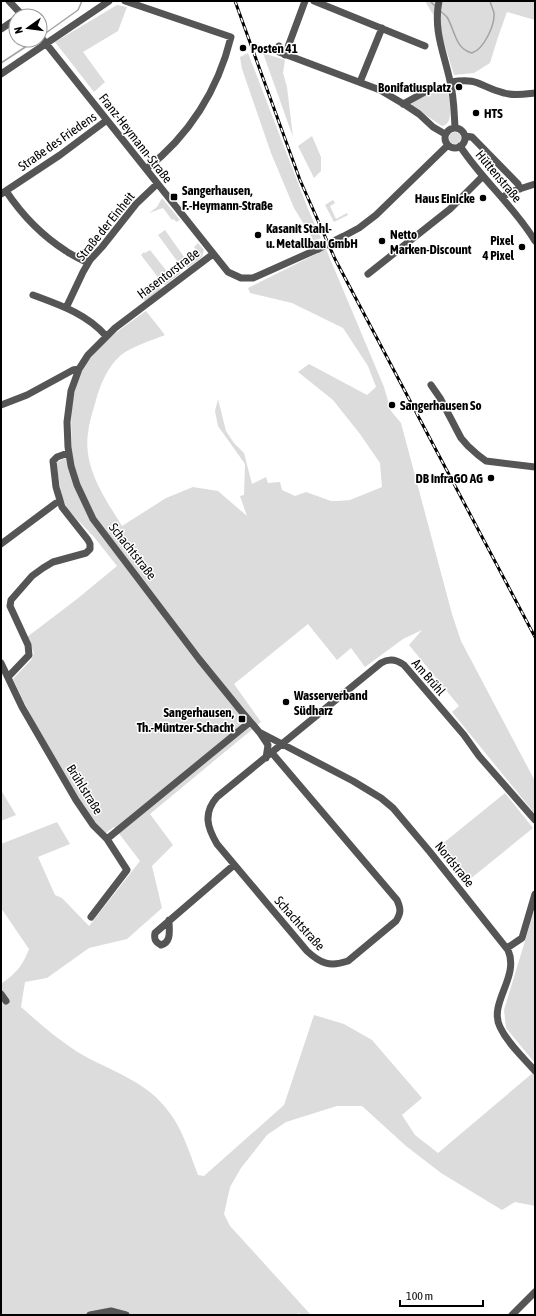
<svg xmlns="http://www.w3.org/2000/svg" width="536" height="1316" viewBox="0 0 536 1316" font-family="'Asap Condensed',sans-serif">
  <style>
    .green { fill: #dcdcdc }
    .lines { fill: none; stroke-linecap: round; stroke-linejoin: round }
    .stream { stroke: #a3a3a3; stroke-width: 1.5 }
    .minor { stroke: #555; stroke-width: 7 }
    .rail-casing { stroke: #000; stroke-width: 3 }
    .rail { stroke: #fff; stroke-width: 1.5; stroke-dasharray: 4.5; stroke-linecap: butt }
    .minor-bridge { stroke: #555; stroke-width: 7 }
    .poi-dot { fill: #000; stroke: #fff; stroke-width: 1.5 }
    .labels { text-anchor: middle; stroke-width: 3; stroke-linejoin: round; paint-order: stroke }
    .poi-label { font-size: 13px; font-weight: bold; fill: #000; stroke: #fff; text-anchor: start }
    .street-label { font-size: 13px; fill: #000; stroke: #fff }
  </style>
  <rect width="100%" height="100%" fill="#fff"/>
  <path class="green" d="M425,1H535V20L507,12L498,37L490,63L474,73L454,75L438,23Z
    M117,5L127,7L118,31L83,52L105,82L94,92L55,42Z
    M248,53L308,209L321,238L314,241L294,208L271,153L242,69L240,57Z
    M263,53L285,60L283,73L287,87L293,137Z
    M447,84C448,94 456,125 442,126L412,106L411,101L436,88Z
    M449 138a6 6 0 1 1 12 0a6 6 0 1 1-12 0Z
    M312,136L321,157V171L314,178L298,146Z
    M162,198L180,220L176,222L174,219L172,220L163,208L149,213L157,207Z
    M333,200L335,203L330,206L336,219L347,213L348,215L334,222L325,205Z
    M165,230L187,261L198,252L194,247L198,243L204,250L202,257L188,268L183,262L180,265L158,235Z
    M326,249L384,387L391,411L401,423L452,614L461,641L535,781V814L452,712L459,706L409,645L422,630L403,639L365,667L351,648L337,660L308,624L234,684L261,722L150,814L173,845L152,866L162,908L127,939L89,948L47,978L25,982L21,1007C38,1022 56,1038 76,1051C105,1069 143,1079 165,1107C182,1126 189,1152 198,1175L204,1176L284,1105L314,1015L344,1024L372,1040L422,1098L402,1115L415,1135L438,1153L535,1071V1206L515,1202L502,1210L441,1173L406,1146L362,1106H337L286,1122L267,1135L241,1168L230,1187L224,1214L230,1226L311,1315H301L299,1313L295,1315H1V984C16,973 22,967 29,949L1,908V844L57,822L70,844L38,857L55,895L62,898L89,926L140,861L114,827L106,833C85,814 72,787 58,763C42,735 26,708 13,679L31,660L34,653L27,637L77,599L117,566L94,537L68,510L62,497L56,463L63,459L73,456L72,450C70,406 70,374 104,343C117,331 132,321 146,311L165,335C150,341 133,346 121,355C108,366 100,385 96,400C93,411 89,422 88,433C83,468 105,498 122,526L166,498L193,487L218,491L247,516L240,496L244,495L245,464L218,426L215,411L218,399L226,431L234,443L244,453L252,484L266,477L268,483L280,482L282,490L295,496L306,492L331,501H338L350,500L382,487L380,463L360,434L333,400L298,372L309,364L367,395L376,387L368,366L343,328L292,303L250,293L248,288Z
    M150,250L169,274L160,280L141,255L144,252L145,253Z
    M177,269L181,273L165,285L161,281Z
    M158,283L161,289L145,301L141,297Z
    M1,790L16,815L1,821Z
    M505,793L533,828L464,884L436,849Z
    M535,908V1063L506,1028L504,1010Z"/>
  <g class="lines">
    <path class="stream" d="M430,1L436,7
      M440,11C443,13 445,15 447,17C455,30 455,49 472,53C484,49 495,25 494,13C493,9 491,5 490,1
      M43,35L78,10L82,1
      M1,63L36,40"/>
    <path class="minor" d="M9,1L23,16
      M125,1L231,37C218,90 189,136 146,169
      M314,1L425,46
      M439,1C433,30 444,53 450,81C454,96 454,112 455,127
      M1,29L16,19
      M40,36L228,272L241,278H253L318,249
      M279,46V52L380,90L407,106L419,114L433,127L445,134
      M285,55L305,1
      M1,74L109,1
      M360,82L382,28
      M451,82C479,77 480,87 504,93C514,96 525,94 535,93
      M403,104L434,87
      M445 138a10 10 0 1 1 20 0a10 10 0 1 1-20 0Z
      M465,136L472,137L518,184L520,189
      M460,146C482,180 514,206 535,241
      M6,191C22,215 41,235 66,251C73,256 81,259 88,263
      M1,194L60,155L107,120
      M503,197L510,192L535,184
      M342,237L359,228L376,215L448,145
      M213,254L115,328L88,355L79,369L71,391L67,422L68,447L71,466L77,485L93,519L199,659L242,712L260,733L268,745L266,758
      M368,274L450,209L483,176
      M33,295C60,305 87,314 106,336
      M66,308L83,272L90,260L102,247L136,204L157,184
      M431,385L440,398L461,438L468,446L478,455L486,461L535,467
      M1,405L27,395L73,370L79,369
      M1,544L56,503L59,502
      M1,663L22,707L76,800L93,825L107,839L127,870L91,917
      M8,677L29,655L28,645L10,606L11,600L32,576L43,568L53,562L86,553L90,549V544L88,540L62,507L56,487L53,461L57,457L68,453
      M261,733L353,781L381,798L393,808L430,852L508,950C520,977 488,1003 500,1027C508,1044 523,1057 535,1071
      M272,753L397,900C401,909 401,913 396,921L348,961C330,967 321,964 307,951L217,844C207,827 203,813 217,797L381,663C389,658 396,659 404,665L464,735L479,756L535,820
      M107,839L250,722
      M169,920C169,930 172,942 161,945C155,942 154,939 155,933L234,865
      M507,948L522,938L535,894
      M1,994L6,1001
      M90,1315L111,1311L126,1315
      M512,1315L535,1292"/>
    <g class="rail-casing">
      <path id="rail" d="M235,1L300,180L335,259L535,637"/>
    </g>
    <use href="#rail" class="rail"/>
    <path class="minor-bridge" d="M318,249L342,237"/>
  </g>
  <g class="poi-dot">
    <circle cx="243" cy="48" r="4"/>
    <circle cx="459" cy="87" r="4"/>
    <circle cx="476" cy="113" r="4"/>
    <rect x="170" y="193" width="8" height="8" rx="2"/>
    <circle cx="483" cy="198" r="4"/>
    <circle cx="258" cy="235" r="4"/>
    <circle cx="382" cy="241" r="4"/>
    <circle cx="522" cy="247" r="4"/>
    <circle cx="392" cy="405" r="4"/>
    <circle cx="491" cy="478" r="4"/>
    <circle cx="286" cy="702" r="4"/>
    <rect x="238" y="715" width="8" height="8" rx="2"/>
  </g>
  <g class="labels">
    <g class="poi-label">
      <text x="251" y="53">Posten 41</text>
      <text x="451" y="92" text-anchor="end">Bonifatiusplatz</text>
      <text x="484" y="118">HTS</text>
      <text x="182" y="195">Sangerhausen,<tspan x="182" dy="15">F.-Heymann-Straße</tspan></text>
      <text x="475" y="203" text-anchor="end">Haus Einicke</text>
      <text x="266" y="233">Kasanit Stahl-<tspan x="266" dy="15">u. Metallbau GmbH</tspan></text>
      <text x="390" y="239">Netto<tspan x="390" dy="15">Marken-Discount</tspan></text>
      <text x="514" y="245" text-anchor="end">Pixel<tspan x="514" dy="15">4 Pixel</tspan></text>
      <text x="400" y="410">Sangerhausen So</text>
      <text x="483" y="483" text-anchor="end">DB InfraGO AG</text>
      <text x="294" y="700">Wasserverband<tspan x="294" dy="15">Südharz</tspan></text>
      <text x="234" y="717" text-anchor="end">Sangerhausen,<tspan x="234" dy="15">Th.-Müntzer-Schacht</tspan></text>
    </g>
    <g class="street-label">
      <text transform="translate(136 138) rotate(52)" y="5">Franz-Heymann-Straße</text>
      <text transform="translate(57 141) rotate(-35)" y="5">Straße des Friedens</text>
      <text transform="translate(499 176) rotate(50)" y="5">Hüttenstraße</text>
      <text transform="translate(105 226) rotate(-51)" y="5">Straße der Einheit</text>
      <text transform="translate(168 273) rotate(-37)" y="5">Hasentorstraße</text>
      <text transform="translate(133 551) rotate(52)" y="5">Schachtstraße</text>
      <text transform="translate(429 677) rotate(49)" y="5">Am Brühl</text>
      <text transform="translate(85 789) rotate(58)" y="5">Brühlstraße</text>
      <text transform="translate(455 864) rotate(51)" y="5">Nordstraße</text>
      <text transform="translate(300 923) rotate(48)" y="5">Schachtstraße</text>
    </g>
  </g>
  <rect width="536" height="1316" fill="none" stroke="#000000" stroke-width="4"/>
  <g transform="translate(28 28) rotate(256)"><circle r="19" fill="#ffffff" stroke="#999999"/>
  <path d="M0-3L7 15L0 10L-7 15Z" fill="#000000"/>
  <text y="-6" font-size="11" font-weight="bold" text-anchor="middle" fill="#000000">N</text>
  </g>
  <path d="M400 1300v6h83v-6" fill="none" stroke="#000000" stroke-width="2"/>
  <text x="406" y="1300" font-size="12" fill="#000000" stroke="#ffffff" stroke-width="3" paint-order="stroke">100 m</text>
</svg>
